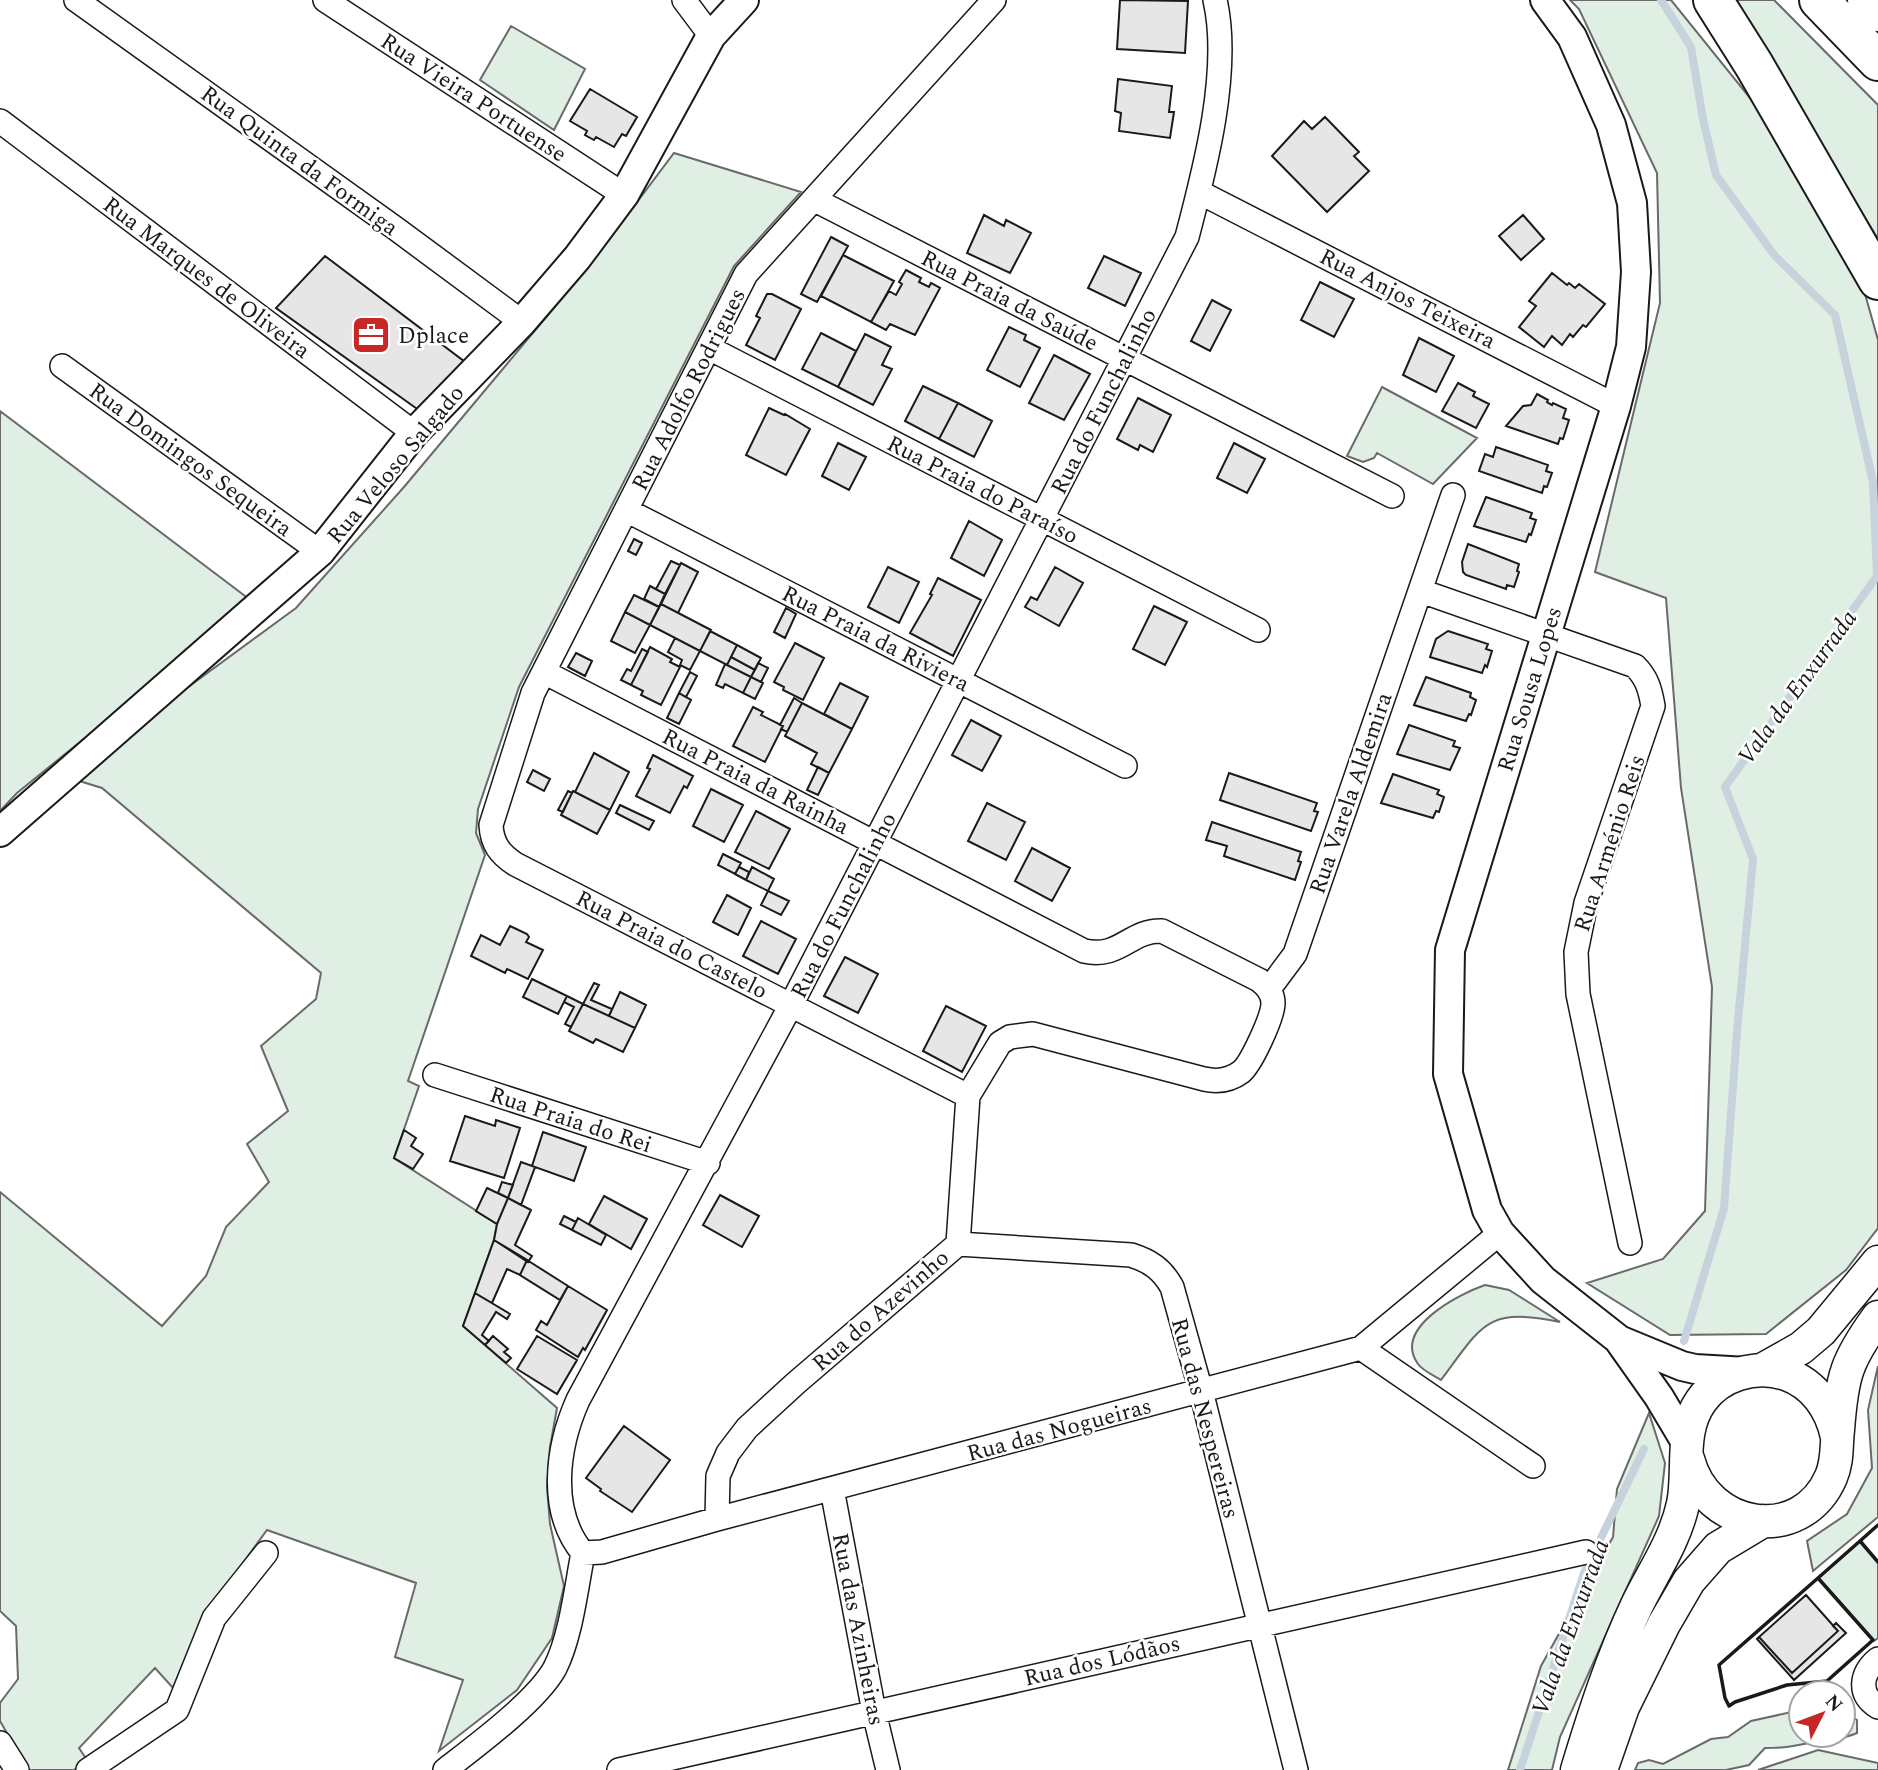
<svg xmlns="http://www.w3.org/2000/svg" width="1878" height="1770" viewBox="0 0 1878 1770" font-family="Spectral,serif">
  <style>
    .green { fill: #e0efe3; stroke: #6a6a6a; stroke-width: 2 }
    .lines { fill: none; stroke-linecap: round; stroke-linejoin: round }
    .stream { stroke: #c6d2dc; stroke-width: 8 }
    .building { fill: #e6e6e6; stroke: #1a1a1a; stroke-width: 2 }
    .minor-casing { stroke: #1a1a1a; stroke-width: 26 }
    .tertiary-casing { stroke: #1a1a1a; stroke-width: 32 }
    .secondary-casing { stroke: #1a1a1a; stroke-width: 35 }
    .trunk-casing { stroke: #1a1a1a; stroke-width: 42 }
    .minor { stroke: #fff; stroke-width: 23 }
    .tertiary { stroke: #fff; stroke-width: 28 }
    .secondary { stroke: #fff; stroke-width: 32 }
    .trunk { stroke: #fff; stroke-width: 38 }
    .wall { stroke: #1a1a1a; stroke-width: 3.5 }
    .labels { text-anchor: middle; stroke-width: 5; stroke-linejoin: round; paint-order: stroke }
    .street-label { font-size: 23px; fill: #1a1a1a; stroke: #fff }
    .poi-label { font-size: 23px; fill: #1a1a1a; stroke: #fff; text-anchor: start }
    .water-label { font-size: 24px; font-style: italic; fill: #1a1a1a; stroke: #fff }
  </style>
  <rect width="100%" height="100%" fill="#fff"/>
  <path class="green" d="M1570,0H1671L1763,114L1865,294L1878,340V1228L1846,1270L1766,1334L1670,1335L1587,1283L1663,1259L1705,1211L1712,987L1681,788L1666,598L1595,572L1660,303L1657,173L1579,9Z
    M1730,0H1774L1878,105V239Z
    M511,26L585,69L554,130L480,80Z
    M674,153L801,192L734,266L519,687L478,809L476,833L485,855L408,1081L419,1086L394,1158L497,1224L494,1240L463,1326L557,1408L550,1447L547,1487L550,1524L564,1586L552,1638L517,1690L439,1751L463,1680L395,1657L416,1583L267,1530L202,1619L173,1688L155,1668L79,1748L87,1760L74,1770H28L0,1721V1703L18,1679L16,1626L0,1611V1192L162,1326L206,1276L226,1227L269,1182L247,1144L288,1111L261,1046L316,999L321,973L102,788L76,780L142,721L296,608L404,487L589,266Z
    M1382,387L1477,438L1433,484L1377,453L1374,458L1363,462L1347,456Z
    M0,411L253,602L17,793L0,811Z
    M1485,1285L1509,1290L1560,1322C1486,1307 1483,1324 1441,1380C1435,1376 1423,1371 1418,1364C1392,1328 1459,1294 1485,1285Z
    M1878,1366V1517L1813,1571L1807,1541L1847,1514L1872,1468L1868,1410Z
    M1649,1413L1665,1463L1659,1516L1560,1737L1552,1770H1508L1541,1666L1613,1537L1617,1489Z
    M1860,1541L1878,1562V1638L1874,1641L1818,1578Z
    M1801,1710V1735H1843V1711L1857,1720V1733C1842,1740 1830,1739 1814,1742C1795,1746 1785,1748 1765,1748L1749,1765L1726,1770H1635L1638,1763L1649,1760L1663,1764L1711,1739L1728,1737L1751,1721Z
    M1818,1750L1878,1763V1770H1758Z"/>
  <g class="lines">
    <path class="stream" d="M1661,0L1691,47L1703,119L1716,175L1775,256L1835,315L1873,482L1877,576L1725,787L1753,859L1737,1032L1724,1208L1684,1341
      M1520,1770L1584,1573L1644,1449"/>
  </g>
  <path class="building" d="M1120,0L1188,1L1185,53L1117,49Z
    M1118,79L1172,86L1169,112H1174L1170,138L1119,131L1121,113L1115,111Z
    M590,89L637,117L626,136L622,134L614,147L596,137L594,140L585,135L587,131L570,121Z
    M1325,117L1359,152L1354,156L1369,171L1327,212L1272,156L1304,121L1312,129Z
    M984,215L1004,226L1006,220L1031,233L1010,273L967,253Z
    M1523,215L1544,239L1521,260L1499,236Z
    M831,237L848,246L817,302L801,294Z
    M843,255L894,281L871,322L821,296Z
    M325,256L465,362L420,411L276,308Z
    M1104,256L1141,273L1125,306L1088,288Z
    M906,270L921,278L919,282L929,287L931,283L940,288L915,335L890,324L886,330L871,322L889,291L896,295L902,284L899,282Z
    M1552,273L1567,285L1569,283L1575,288L1579,284L1605,304L1586,327L1583,325L1573,337L1570,334L1562,345L1552,336L1544,347L1519,327L1536,306L1529,301Z
    M1320,282L1354,299L1334,337L1301,320Z
    M767,294H772L801,309L775,360L746,345L760,318L756,316Z
    M1212,300L1231,310L1210,351L1191,341Z
    M1009,327L1026,335L1024,340L1040,348L1020,387L987,370Z
    M821,333L856,351L838,387L802,369Z
    M865,334L891,347L882,365L892,369L873,405L838,387Z
    M1419,338L1454,356L1436,392L1403,375Z
    M1054,355L1090,374L1064,420L1029,403Z
    M1458,383L1475,392L1473,396L1489,404L1476,428L1442,411Z
    M923,386L958,403L939,439L905,421Z
    M1537,394L1548,400L1547,402L1552,405L1553,403L1566,409L1563,418L1569,420L1563,439L1560,438L1558,444L1506,426L1523,406L1531,405Z
    M1138,398L1171,415L1153,452L1140,445L1138,450L1117,439Z
    M958,403L992,421L974,457L939,439Z
    M769,408L784,415L785,414L810,429L786,475L746,455Z
    M838,443L866,457L849,490L822,476Z
    M1234,443L1265,459L1247,493L1217,478Z
    M1496,447L1548,465L1546,471L1552,473L1547,487L1544,486L1542,493L1479,471L1485,454L1493,457Z
    M1486,497L1532,513L1530,518L1536,520L1531,535L1529,534L1526,542L1474,526Z
    M969,521L1002,540L984,576L951,558Z
    M634,539L642,543L636,555L628,551Z
    M1468,544L1519,564L1517,571L1519,572L1514,587L1507,585L1506,589L1466,575L1463,572L1462,562Z
    M671,561L680,565L665,594L656,589Z
    M681,563L698,572L678,613L661,604Z
    M888,567L919,582L899,623L868,607Z
    M1055,567L1083,583L1059,626L1025,607L1031,597L1037,600Z
    M938,578L981,600L953,656L910,633L932,595L930,594Z
    M650,586L665,594L659,607L644,599Z
    M634,595L659,607L650,625L625,612Z
    M661,604L711,630L700,651L650,625Z
    M1154,606L1187,622L1165,665L1133,649Z
    M786,608L796,614L785,638L774,632Z
    M625,612L650,625L635,653L611,641Z
    M710,631L737,645L727,665L700,651Z
    M1448,631L1488,644L1486,649L1492,651L1487,667L1485,665L1482,673L1430,657L1436,639Z
    M675,638L700,651L690,670L680,665L682,660L668,652Z
    M795,643L824,658L803,700L783,690L784,687L774,682Z
    M737,645L761,658L755,670L731,657Z
    M650,647L672,659L670,662L680,667L661,705L641,695L643,691L631,685Z
    M642,649L648,652L631,685L621,680L627,669L631,671Z
    M576,653L592,661L585,676L568,667Z
    M731,657L755,670L751,677L727,665Z
    M758,663L768,668L761,682L751,677Z
    M725,664L751,677L743,693L725,684L723,688L716,685Z
    M690,672L697,676L686,697L679,693Z
    M751,677L763,683L755,699L743,693Z
    M1426,677L1471,693L1470,697L1476,700L1471,715L1469,714L1466,721L1414,705Z
    M840,683L868,697L852,729L824,714Z
    M679,693L691,700L679,724L667,718Z
    M794,698L802,703L787,732L781,729L783,726L780,725Z
    M802,703L852,729L829,773L811,764L817,753L785,736Z
    M753,707L763,712L761,715L783,726L765,762L733,746Z
    M971,720L1001,736L982,771L952,755Z
    M1409,725L1455,741L1453,746L1460,748L1450,770L1397,754Z
    M594,753L629,772L610,810L575,792Z
    M653,755L693,776L687,788L684,786L670,813L636,796L650,769L647,768Z
    M818,767L829,773L818,795L807,790Z
    M533,770L550,779L544,791L527,782Z
    M1229,773L1317,803L1314,811L1318,812L1311,831L1220,800Z
    M1393,774L1439,790L1437,794L1444,797L1439,812L1436,811L1433,818L1381,803Z
    M711,789L743,805L724,842L693,826Z
    M568,791L572,793L563,812L558,810Z
    M573,791L610,810L597,834L561,815Z
    M987,803L1025,822L1006,860L968,841Z
    M620,805L654,821L649,830L616,813Z
    M756,811L790,829L769,869L735,852Z
    M1212,822L1301,852L1298,861L1301,862L1295,880L1224,856L1227,846L1206,840Z
    M1032,848L1070,868L1052,901L1015,881Z
    M723,854L741,863L735,874L718,865Z
    M739,867L749,872L746,880L735,874Z
    M752,867L774,879L768,891L746,880Z
    M768,891L789,901L781,915L761,905Z
    M727,895L751,908L738,935L713,922Z
    M761,921L796,939L778,974L743,956Z
    M510,926L527,934L529,937L526,942L543,950L528,979L507,969L505,973L471,956L481,935L500,945Z
    M845,957L878,974L858,1013L824,996Z
    M532,979L567,996L558,1014L523,997Z
    M594,983L599,985L591,1000L612,1009L609,1016L583,1004Z
    M620,992L646,1005L635,1028L609,1016Z
    M567,996L583,1004L571,1027L565,1024L574,1007L564,1002Z
    M583,1004L635,1028L623,1052L596,1039L593,1043L569,1031Z
    M946,1006L986,1026L962,1072L923,1051Z
    M465,1116L495,1126L496,1120L520,1128L504,1178L450,1161Z
    M404,1130L416,1138L411,1146L423,1154L413,1169L394,1158Z
    M543,1132L586,1147L574,1181L532,1166Z
    M521,1162L535,1167L521,1205L508,1198Z
    M502,1182L513,1185L508,1198L498,1193Z
    M487,1188L508,1198L497,1224L476,1211Z
    M720,1195L759,1216L742,1247L703,1225Z
    M604,1196L647,1219L631,1249L589,1224Z
    M508,1198L531,1210L515,1245L532,1256L528,1262L494,1240L497,1224Z
    M564,1216L576,1222L572,1230L560,1224Z
    M578,1218L606,1235L601,1245L572,1230Z
    M494,1240L527,1260L520,1275L507,1269L492,1303L475,1293Z
    M527,1260L568,1286L560,1300L520,1275Z
    M568,1286L607,1310L585,1350L583,1348L578,1357L536,1330L541,1321L547,1325Z
    M475,1293L510,1314L507,1319L496,1312L482,1335L489,1341L485,1345L463,1326Z
    M493,1336L508,1349L504,1352L511,1358L506,1363L485,1345Z
    M537,1336L577,1360L557,1394L517,1369Z
    M624,1426L670,1460L632,1512L600,1491L601,1489L586,1478Z
    M1806,1595L1838,1631L1792,1673L1759,1637Z
    M1836,1623L1846,1633L1794,1680L1757,1639L1759,1637L1792,1673L1838,1631L1833,1626Z"/>
  <g class="lines">
    <g class="minor-casing">
      <path id="minor" d="M76,0L395,228L522,322
        M325,0L624,195
        M684,0L711,36
        M0,121L414,433
        M1199,192L1616,406
        M815,200L1392,496
        M709,348L1258,630
        M62,366L320,552
        M626,510L1125,766
        M1421,591L1635,666C1647,678 1650,689 1653,706L1586,903L1576,952L1578,994L1630,1243
        M544,672L1084,951C1121,959 1129,930 1162,931L1259,980C1267,986 1273,993 1273,1003C1273,1017 1251,1064 1241,1072C1229,1081 1217,1082 1204,1079L1033,1034L1010,1037L1000,1043L968,1096L958,1244L796,1383L747,1428L728,1453L718,1476L717,1519
        M1269,989L1295,954L1453,495
        M435,1075L708,1163
        M968,1096L515,864C500,854 492,844 491,825L533,693L746,274L994,0
        M958,1244L1131,1255C1150,1261 1162,1269 1172,1287L1201,1391L1296,1770
        M1361,1348L1533,1466
        M832,1489L874,1712L888,1770
        M583,1553C548,1511 557,1447 578,1400L791,1005L1187,237C1205,169 1231,70 1215,0
        M583,1553L602,1552L717,1519L1361,1348L1500,1233
        M1878,1659C1861,1673 1857,1694 1878,1707
        M0,1743L17,1770
        M88,1770L177,1710L214,1618L266,1553
        M445,1770C476,1746 537,1701 555,1668C571,1636 576,1589 583,1553
        M619,1770L1586,1552"/>
    </g>
    <g class="tertiary-casing">
      <path id="tertiary" d="M1545,0L1572,37L1611,125L1632,203L1636,272L1631,347L1616,406L1450,950L1448,1074L1487,1210L1500,1233L1543,1280L1618,1339L1659,1397L1687,1444
        M0,832L320,552L414,433L522,322L577,258L624,195L711,36L744,0
        M1619,1340L1682,1366L1695,1369L1747,1372"/>
    </g>
    <g class="secondary-casing">
      <path id="secondary" d="M1762,1370L1801,1348L1821,1331L1878,1262
        M1688,1459C1706,1530 1801,1546 1831,1477C1838,1461 1836,1446 1838,1430C1842,1376 1846,1361 1878,1317
        M1577,1770C1594,1714 1612,1658 1637,1605C1653,1572 1675,1541 1683,1504C1690,1470 1679,1432 1701,1401C1719,1375 1755,1364 1786,1374C1814,1384 1831,1408 1837,1437
        M1601,1770L1623,1707L1664,1624L1689,1581L1718,1548L1763,1521"/>
    </g>
    <g class="trunk-casing">
      <path id="trunk" d="M1713,0L1754,65L1878,280
        M1819,0L1878,61
        M1867,0L1878,12"/>
    </g>
    <use href="#minor" class="minor"/>
    <use href="#tertiary" class="tertiary"/>
    <use href="#secondary" class="secondary"/>
    <use href="#trunk" class="trunk"/>
    <path class="wall" d="M1862,1543L1860,1541L1878,1525
      M1818,1578L1873,1640L1827,1681L1787,1685L1735,1702L1729,1706L1725,1698L1719,1665Z
      M1818,1578L1860,1541L1878,1562"/>
  </g>
  <defs>
    <g id="office-square" transform="scale(2.0125)"><rect x="-9" y="-9" width="18" height="18" rx="4" fill="#c62828" stroke="#fff"/><path d="M-6-3h4V-5.5h4V-3h4V5H-6ZM-1-4.5V-3h2v-1.5ZM-6 0V1H6V0Z" fill="#fff"/></g>
  </defs>
  <g fill-rule="evenodd">
    <use href="#office-square" x="371" y="335"/>
  </g>
  <g class="labels">
    <g class="street-label">
      <text transform="translate(474 97) rotate(33)" y="8">Rua Vieira Portuense</text>
      <text transform="translate(300 160) rotate(36)" y="8">Rua Quinta da Formiga</text>
      <text transform="translate(207 277) rotate(37)" y="8">Rua Marques de Oliveira</text>
      <text transform="translate(1408 298) rotate(27)" y="8">Rua Anjos Teixeira</text>
      <text transform="translate(1010 300) rotate(27)" y="8">Rua Praia da Saúde</text>
      <text transform="translate(688 389) rotate(-63)" y="8">Rua Adolfo Rodrigues</text>
      <text transform="translate(1103 401) rotate(-63)" y="8">Rua do Funchalinho</text>
      <text transform="translate(191 459) rotate(36)" y="8">Rua Domingos Sequeira</text>
      <text transform="translate(395 464) rotate(-50)" y="8">Rua Veloso Salgado</text>
      <text transform="translate(983 489) rotate(27)" y="8">Rua Praia do Paraíso</text>
      <text transform="translate(876 638) rotate(27)" y="8">Rua Praia da Riviera</text>
      <text transform="translate(1529 689) rotate(-73)" y="8">Rua Sousa Lopes</text>
      <text transform="translate(756 781) rotate(27)" y="8">Rua Praia da Rainha</text>
      <text transform="translate(1350 793) rotate(-71)" y="8">Rua Varela Aldemira</text>
      <text transform="translate(1609 843) rotate(-72)" y="8">Rua Arménio Reis</text>
      <text transform="translate(843 905) rotate(-63)" y="8">Rua do Funchalinho</text>
      <text transform="translate(672 944) rotate(27)" y="8">Rua Praia do Castelo</text>
      <text transform="translate(571 1119) rotate(18)" y="8">Rua Praia do Rei</text>
      <text transform="translate(880 1310) rotate(-41)" y="8">Rua do Azevinho</text>
      <text transform="translate(1206 1418) rotate(75)" y="8">Rua das Nespereiras</text>
      <text transform="translate(1059 1429) rotate(-15)" y="8">Rua das Nogueiras</text>
      <text transform="translate(859 1629) rotate(79)" y="8">Rua das Azinheiras</text>
      <text transform="translate(1102 1660) rotate(-13)" y="8">Rua dos Lódãos</text>
    </g>
    <g class="poi-label">
      <text x="398" y="343">Dplace</text>
    </g>
    <g class="water-label">
      <text transform="translate(1797 687) rotate(-54)" y="8">Vala da Enxurrada</text>
      <text transform="translate(1570 1627) rotate(-70)" y="8">Vala da Enxurrada</text>
    </g>
  </g>
  <g transform="translate(1822 1714) rotate(48)"><circle r="33" fill="#ffffff" stroke="#a3a3a3" stroke-width="2"/>
  <path d="M0-5L12 26L0 18L-12 26Z" fill="#c62828"/>
  <text y="-10" font-size="19" font-weight="bold" text-anchor="middle" fill="#1a1a1a">N</text>
  </g>
</svg>
